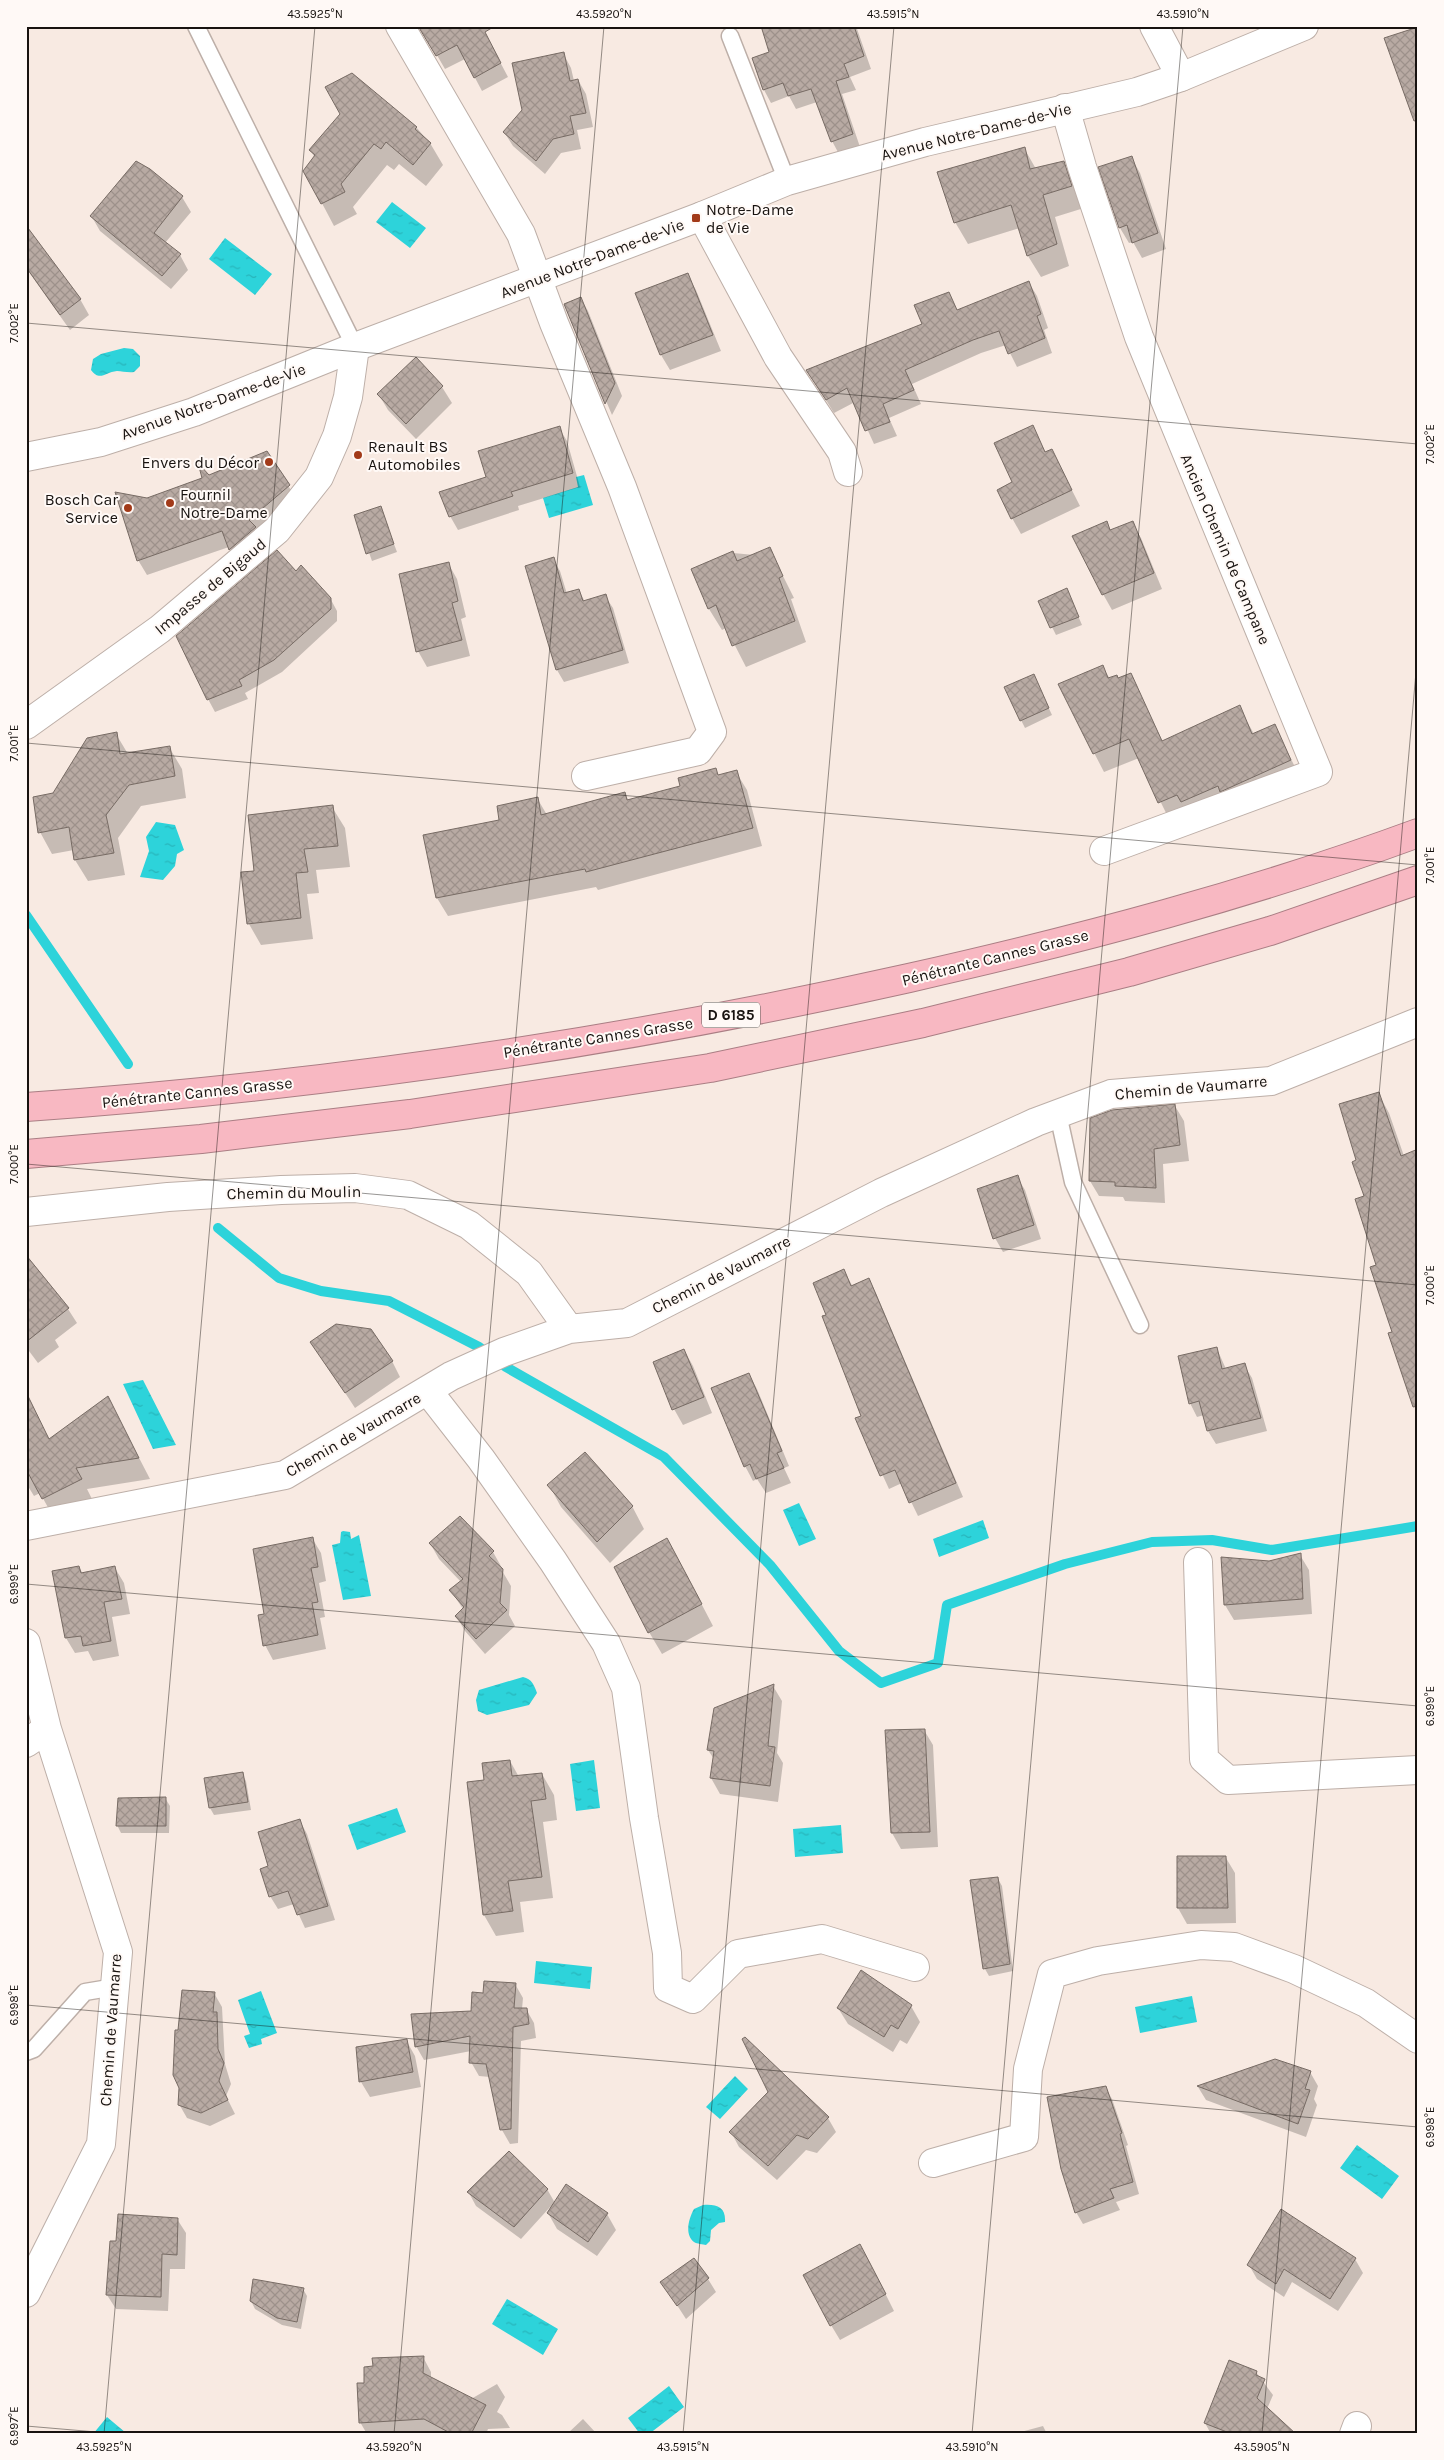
<svg xmlns="http://www.w3.org/2000/svg" width="1444" height="2460" viewBox="0 0 1444 2460" font-family="Karla,sans-serif">
  <style>
    .water { fill: url(#water-ripples) }
    .shadow { fill: #0003 }
    .lines { fill: none; stroke-linecap: round; stroke-linejoin: round }
    .stream { stroke: #2dd3da; stroke-width: 10 }
    .building { fill: url(#building-cross-hatch); stroke: #776b64 }
    .lane-casing { stroke: #bdafa8; stroke-width: 19 }
    .street-casing { stroke: #bdafa8; stroke-width: 30 }
    .secondary-casing { stroke: #bdafa8; stroke-width: 30 }
    .highway-casing { stroke: #aa7e84; stroke-width: 30 }
    .lane { stroke: #fff; stroke-width: 16 }
    .street { stroke: #fff; stroke-width: 28 }
    .secondary { stroke: #fff; stroke-width: 28 }
    .highway { stroke: #f8b8c2; stroke-width: 28 }
    .ticks { fill: none; stroke: #181310; stroke-width: 1; stroke-opacity: 0.45 }
    .poi-dot { fill: #a23a19; stroke: #fff9f6; stroke-width: 2 }
    .labels { text-anchor: middle; stroke-width: 4; stroke-linejoin: round; paint-order: stroke }
    .shield { fill: #fff9f6; stroke: #5d5855; stroke-width: 1 }
    .shield-label { font-size: 15px; font-weight: bold; fill: #181310 }
    .street-label { font-size: 16px; fill: #181310; stroke: #fff9f6 }
    .poi-label { font-size: 16px; fill: #181310; stroke: #fff9f6; text-anchor: start }
    .neatline { fill: none; stroke: #181310; stroke-width: 2 }
    .ticks-label { font-size: 12px; text-anchor: middle; fill: #181310 }
  </style>
  <defs>
    <pattern id="water-ripples" width="26" height="14" patternUnits="userSpaceOnUse" patternTransform="scale(1.25)"><rect width="26" height="14" fill="#2dd3da"/><path d="M2 4q2-2 4 0t4 0M15 11q2-2 4 0t4 0" fill="none" stroke="#27b4ba"/></pattern>
    <pattern id="building-cross-hatch" width="8" height="8" patternUnits="userSpaceOnUse" patternTransform="scale(1.25)"><rect width="8" height="8" fill="#b8aaa3"/><path d="M0 0l8 8M0 8l8-8" fill="none" stroke="#9d918b"/></pattern>
  </defs>
  <rect width="100%" height="100%" fill="#f8eae2"/>
  <path class="water" d="M392,202L426,228L410,248L376,222Z
    M225,238L272,274L255,295L209,259Z
    M124,348L133,349L140,356V366L134,372C128,373 122,371 117,371C105,372 100,382 91,370L93,359L101,354Z
    M584,475L593,505L549,518L543,498L578,487L576,477Z
    M156,822L175,825L184,850L177,854L175,866L163,880L140,877L149,851L146,837Z
    M143,1380L176,1445L153,1449L123,1384Z
    M799,1503L816,1539L799,1546L783,1510Z
    M983,1520L989,1538L939,1557L933,1539Z
    M343,1531L350,1532L351,1539L359,1535L371,1596L343,1600L332,1545L340,1543L341,1532Z
    M523,1677C532,1679 534,1685 537,1693L529,1705L487,1715L478,1711L476,1700L479,1690Z
    M594,1760L600,1808L576,1811L570,1764Z
    M397,1808L406,1832L357,1850L348,1825Z
    M841,1825L843,1853L795,1857L793,1829Z
    M536,1961L592,1967L590,1989L534,1983Z
    M261,1991L277,2033L261,2039L262,2044L249,2048L244,2036L250,2034L238,2000Z
    M1192,1996L1197,2022L1140,2033L1135,2007Z
    M735,2076L748,2089L720,2119L706,2107Z
    M1357,2145L1399,2176L1382,2199L1340,2168Z
    M703,2205C717,2204 726,2207 725,2222L719,2223L711,2230L710,2241L706,2245C703,2244 697,2244 694,2242C684,2234 689,2218 694,2209Z
    M507,2299L558,2329L543,2355L492,2324Z
    M669,2386L684,2407L649,2434H640L628,2418Z
    M107,2417L126,2433L125,2434H93Z"/>
  <path class="shadow" d="M417,26H481L508,77L482,91L465,59L445,69L423,31Z
    M767,26H856L871,69L850,77L856,90L842,94L860,147L839,154L832,141L817,102L796,109L789,96L771,103L764,90L753,59L771,53Z
    M563,53L571,68L574,81L578,80L586,94L593,127L577,130L581,149L561,153L545,174L513,146L504,132L524,110Z
    M416,127L430,143L443,165L426,186L399,164L394,170L387,165L353,207L357,214L334,226L305,171L315,158L311,151Z
    M1024,148L1036,169L1063,162L1076,184L1084,208L1055,217L1069,266L1041,277L1028,256L1020,228L968,244L955,222Z
    M1131,157L1140,173L1166,249L1142,258L1133,242L1129,243L1120,228L1100,167Z
    M182,197L191,212L165,243L180,255L188,270L171,289L100,231L92,217Z
    M26,231L80,299L89,315L70,330L26,268Z
    M687,274L696,290L721,351L670,370L661,355L637,294Z
    M1029,283L1037,296L1048,328L1044,330L1052,353L1017,367L1006,345L981,353L912,384L921,404L889,418L897,436L874,444L855,402L834,413L808,371L924,324L948,294L958,311Z
    M581,299L588,311L622,396L612,415L565,304Z
    M416,359L442,387L452,403L416,439L388,410L379,395Z
    M1032,427L1046,453L1052,451L1080,506L1021,534L1012,518L1014,482Z
    M559,428L567,441L580,487L518,506L519,510L458,530L450,516L488,478Z
    M266,452L298,501L239,565L229,547L147,575L138,560L147,499L209,477Z
    M380,507L397,552L372,561L356,516Z
    M1107,523L1111,531L1132,523L1141,538L1162,589L1112,610L1103,594Z
    M769,548L794,598L791,599L806,642L746,667L726,628L722,630L709,609L693,570L733,553L755,555Z
    M553,559L560,571L567,594L579,590L585,602L605,596L613,608L629,663L564,682L557,670Z
    M448,563L457,579L466,617L461,619L470,656L427,667L418,651Z
    M296,572L330,598L337,611V621L282,672L245,693L248,699L215,712L208,699Z
    M1070,597L1082,625L1056,635L1039,601Z
    M1102,666L1110,679H1118L1130,675L1163,742L1239,707L1254,734L1274,725L1301,779L1170,821L1139,758L1104,772L1059,685Z
    M1037,683L1052,715L1025,728L1021,720Z
    M116,734L128,754L169,747L182,769L186,798L141,806L118,838L125,875L88,881L75,860L74,850L52,854L40,832Z
    M715,770L719,776L736,772L747,790L762,846L598,890L596,887L448,916L437,898L424,836L501,821L537,798L547,815L625,794L629,801L682,787Z
    M332,807L345,828L350,867L316,870L319,893L307,894L313,939L261,945L249,924Z
    M1378,1093L1389,1113L1404,1156L1393,1333L1358,1161Z
    M1175,1106L1184,1121L1189,1161L1163,1164L1165,1203L1125,1201L1123,1197L1099,1196L1090,1181Z
    M1017,1177L1025,1190L1041,1239L1003,1252L995,1238Z
    M26,1257L68,1309L77,1323L55,1340L59,1347L38,1363L26,1347Z
    M844,1271L853,1287L869,1279L876,1293L963,1497L918,1516L902,1483L889,1489L857,1419L863,1416L828,1315Z
    M312,1342L392,1361L400,1377L355,1408Z
    M1217,1349L1226,1369L1244,1365L1252,1378L1267,1431L1216,1444L1208,1431L1204,1415L1197,1417L1190,1403Z
    M684,1350L693,1366L712,1413L683,1425L674,1409Z
    M749,1374L757,1389L789,1466L784,1468L791,1483L766,1493L757,1479L753,1481L745,1466Z
    M108,1398L150,1479L87,1489L93,1501L55,1520L40,1493L34,1496L26,1483V1424L37,1418L50,1440Z
    M549,1485L632,1506L644,1529L610,1563L561,1507Z
    M312,1538L321,1553L326,1581L319,1583L325,1617L320,1618L326,1649L273,1660L265,1645V1616Z
    M430,1543L493,1552L502,1568L501,1569L511,1586L509,1615L515,1626L485,1654L465,1631L456,1616L463,1609L451,1591L461,1582L439,1559Z
    M1300,1555L1309,1570L1312,1614L1234,1620L1225,1605L1269,1562Z
    M679,1561L713,1626L662,1654L649,1632Z
    M79,1567L83,1574L115,1568L124,1583L130,1614L112,1617L119,1656L93,1661L88,1651L75,1653L66,1638Z
    M773,1686L782,1701L777,1753L783,1763L778,1802L720,1794L711,1778L714,1759L708,1750Z
    M924,1730L933,1745L938,1847L901,1849L892,1833Z
    M510,1761L519,1777L542,1774L554,1795L557,1820L543,1822L553,1898L520,1902L524,1932L496,1936L484,1915L486,1781Z
    M242,1774L246,1781L251,1810L214,1815L210,1808Z
    M165,1798L170,1806L169,1833H121L117,1825Z
    M300,1821L307,1834L335,1920L305,1928L294,1904L278,1909L270,1896L269,1867Z
    M1226,1858L1235,1873L1236,1923L1187,1924L1178,1908Z
    M998,1879L1002,1886L1013,1971L989,1976L985,1969L972,1881Z
    M515,1984L523,1998L522,2009H526L534,2023L536,2038L521,2041L518,2143L510,2144L502,2130L490,2077L479,2076L471,2062V2051L424,2060L416,2046L473,2012L484,1995Z
    M214,1993L222,2007L225,2064L231,2084L226,2096L235,2114L210,2126L187,2118L179,2104L180,2031Z
    M911,2006L920,2022L907,2044L900,2040L893,2052L848,2024L838,2008Z
    M406,2040L415,2056L421,2087L370,2097L361,2082Z
    M1275,2060L1310,2072L1318,2086L1314,2099L1317,2105L1306,2137L1206,2100L1198,2087Z
    M1105,2087L1112,2099L1128,2145L1126,2146L1139,2194L1116,2202L1120,2210L1083,2224L1076,2212Z
    M828,2118L836,2132L817,2153L806,2150L777,2180L739,2147L731,2132Z
    M547,2189L555,2203L607,2214L616,2230L597,2256L557,2229L548,2213L551,2206L521,2239L476,2206L469,2193Z
    M1281,2211L1355,2259L1363,2273L1338,2311L1292,2282L1284,2297L1257,2279L1249,2265Z
    M177,2219L186,2233L185,2269H170L168,2311L116,2309L107,2295L118,2242Z
    M869,2261L894,2311L840,2340L831,2325Z
    M708,2279L716,2292L686,2319L662,2282Z
    M303,2289L307,2296L301,2329L282,2325L255,2309L251,2301Z
    M423,2357L431,2372V2378L471,2399L497,2384L505,2397L497,2412L502,2415L510,2428L488,2429L486,2434H367L360,2422L365,2384Z
    M1256,2372L1273,2395L1267,2409L1294,2434H1211L1205,2423Z
    M583,2419L597,2434H567Z
    M1043,2426L1047,2434H1013Z"/>
  <g class="lines">
    <path class="stream" d="M26,915L128,1064
      M218,1228L279,1278L321,1291L389,1301L479,1347L506,1367L664,1457L770,1565L839,1651L881,1683L938,1663L947,1605L1065,1564L1152,1542L1212,1540L1272,1550L1418,1526"/>
  </g>
  <path class="building" d="M418,26H495L485,32L501,63L474,78L457,45L436,56Z
    M761,26H854L864,56L844,64L849,77L836,81L853,134L831,142L811,89L788,96L783,83L763,90L752,58L769,52Z
    M1418,27V120L1414,121L1384,38Z
    M564,52L570,81L578,79L586,113L570,116L574,134L553,139L536,161L503,132L522,110L512,63Z
    M352,73L417,127L415,129L431,143L413,165L386,142L381,149L374,144L341,184L345,192L321,204L303,171L315,155L309,150L340,114L325,87Z
    M1025,147L1030,169L1064,161L1072,186L1043,195L1057,244L1027,256L1011,205L954,223L937,172Z
    M1132,156L1158,233L1132,243L1127,225L1119,228L1098,167Z
    M136,161L150,169L183,196L154,233L181,254L162,276L90,216Z
    M28,228L81,299L60,315L26,267V230Z
    M688,273L713,335L660,355L635,293Z
    M1029,281L1041,314L1037,316L1045,338L1008,354L999,331L973,340L905,370L914,390L883,404L890,422L865,431L847,388L826,400L806,370L922,324L914,305L949,292L957,310Z
    M581,297L615,383L605,404L564,304Z
    M416,357L443,386L406,424L377,394Z
    M1033,425L1045,452L1052,449L1072,490L1011,519L997,490L1012,482L994,443Z
    M560,426L573,473L511,492L513,496L449,517L439,492L486,477L478,451Z
    M267,451L290,485L249,520L256,527L229,550L222,531L137,561L115,492L147,498L202,478L198,463L209,475Z
    M381,506L394,544L366,554L354,515Z
    M1107,521L1110,530L1133,521L1154,573L1102,595L1072,536Z
    M770,547L783,576L779,578L795,621L732,646L716,605L708,609L691,569L733,551L737,561Z
    M277,550L296,571L301,565L331,598V609L274,660L239,680L242,686L207,700L176,636Z
    M554,557L564,593L579,589L583,601L606,594L623,650L556,670L525,566Z
    M449,562L458,601L452,603L462,640L416,652L399,574Z
    M1067,588L1079,617L1050,628L1038,601Z
    M1103,665L1108,678L1117,675L1118,678L1131,673L1162,741L1240,705L1252,734L1275,724L1291,760L1220,792L1218,786L1181,802L1177,795L1158,803L1129,739L1093,754L1058,684Z
    M1034,674L1049,708L1020,721L1004,687Z
    M117,732L120,754L170,746L175,776L129,785L106,815L114,853L74,860L69,827L38,833L33,797L53,793L87,738Z
    M716,768L718,775L737,770L753,828L586,872L585,869L436,898L423,835L499,820L497,806L538,797L541,815L625,792L627,800L680,786L678,778Z
    M333,805L338,846L304,849L308,872L296,873L301,918L247,924L241,872L254,871L248,815Z
    M1379,1092L1401,1156L1418,1149V1406L1413,1407L1388,1333L1392,1332L1370,1267L1376,1265L1355,1199L1364,1196L1352,1162L1356,1160L1339,1104Z
    M1175,1104L1180,1145L1154,1149L1156,1188L1115,1186V1182L1089,1181L1090,1118L1112,1110Z
    M1018,1175L1034,1225L993,1239L977,1189Z
    M26,1255L69,1308L26,1342Z
    M844,1269L851,1286L869,1278L956,1483L909,1503L895,1470L880,1476L855,1418L861,1416L829,1334L822,1316L826,1315L813,1283Z
    M336,1324L371,1329L393,1361L345,1393L310,1342Z
    M1217,1347L1222,1369L1245,1363L1261,1418L1207,1431L1199,1401L1189,1404L1178,1356Z
    M684,1349L704,1397L672,1410L653,1362Z
    M749,1373L782,1451L777,1453L784,1468L756,1479L750,1464L744,1467L711,1388Z
    M26,1392L49,1439L108,1396L139,1458L76,1468L82,1479L42,1499L26,1469Z
    M585,1452L633,1506L597,1542L547,1485Z
    M460,1516L494,1551L489,1556L503,1569L500,1603L507,1610L476,1639L455,1616L464,1607L449,1590L463,1579L429,1543Z
    M313,1537L318,1567L311,1568L318,1602L312,1603L318,1635L263,1646L258,1615L264,1614L253,1549Z
    M667,1538L702,1604L648,1633L614,1567Z
    M1301,1553L1303,1599L1224,1605L1221,1557L1269,1561Z
    M79,1566L81,1573L115,1566L122,1599L104,1602L111,1641L83,1646L81,1636L65,1638L52,1571Z
    M774,1684L768,1746L775,1747L770,1786L710,1778L714,1751L707,1750L714,1708Z
    M925,1729L930,1832L891,1833L885,1730Z
    M510,1760L512,1776L542,1773L546,1799L531,1801L542,1877L508,1881L513,1911L483,1915L467,1782L484,1780L482,1763Z
    M243,1772L248,1802L209,1808L204,1778Z
    M166,1797V1826H116L118,1798Z
    M300,1819L328,1906L297,1915L288,1891L269,1897L260,1869L268,1866L258,1832Z
    M1177,1856H1226L1228,1908H1177Z
    M998,1877L1010,1964L983,1969L970,1880Z
    M861,1970L912,2005L898,2029L891,2025L884,2037L837,2008Z
    M484,1981L516,1983L514,2008H527L529,2024L513,2027L511,2129L500,2130L486,2064L469,2063L470,2036L415,2047L411,2014L471,2011L472,1992L483,1993Z
    M182,1990L215,1992L213,2012H217L218,2049L224,2063L219,2081L228,2100L201,2113L178,2105L179,2088L173,2075L175,2030H178Z
    M745,2037L829,2117L808,2139L797,2135L768,2166L729,2132L768,2092L742,2039Z
    M407,2039L413,2072L359,2082L356,2047Z
    M1275,2059L1311,2071L1305,2089L1310,2090L1298,2124L1197,2086Z
    M1106,2086L1122,2133L1120,2134L1133,2182L1110,2189L1114,2198L1075,2213L1061,2169L1047,2097Z
    M509,2151L548,2189L514,2227L467,2192Z
    M566,2184L608,2213L588,2242L547,2213Z
    M1281,2209L1356,2258L1330,2299L1284,2269L1276,2284L1247,2265Z
    M118,2214L178,2218L177,2255L162,2254L161,2297L106,2295L110,2241H116Z
    M860,2244L886,2294L830,2326L803,2275Z
    M694,2258L709,2278L677,2306L660,2282Z
    M253,2279L304,2288L297,2322L277,2318L250,2301Z
    M424,2356L423,2373L486,2405L471,2434H452L424,2419L359,2423L357,2383H364V2367L373,2366L372,2358Z
    M1229,2360L1257,2371L1256,2375L1265,2379L1257,2398L1296,2434H1232L1204,2423Z"/>
  <g class="lines">
    <g class="lane-casing">
      <path id="lane" d="M196,26L355,347
        M730,36L787,181
        M1058,1114L1073,1182L1140,1325
        M26,2052L34,2049L85,1992L115,1987"/>
    </g>
    <g class="street-casing">
      <path id="street" d="M400,26L521,234L554,323L622,487L712,732L698,751L586,776
        M1154,26L1181,77
        M1065,108L1082,167L1139,337L1318,772L1104,851
        M702,216L778,357L842,452L848,472
        M26,725L160,629L277,530L319,477L337,436L348,397L355,347
        M26,1212L168,1197L281,1190L355,1188L408,1195L469,1225L529,1273L569,1329
        M428,1391L481,1459L553,1561L606,1643L626,1688L644,1818L667,1953L668,1988L693,1999L738,1954L822,1939L915,1967
        M26,1526L285,1475L451,1376L504,1352L569,1329L627,1323L881,1193L1036,1122L1111,1094L1271,1081L1418,1022
        M1198,1562L1204,1759L1228,1780L1418,1770
        M26,1643L47,1729L118,1952L101,2144L26,2293
        M26,1743L47,1729
        M933,2163L1024,2137L1028,2069L1052,1974L1098,1961L1201,1945L1234,1947L1294,1969L1366,2003L1418,2039
        M1354,2434L1357,2426"/>
    </g>
    <g class="secondary-casing">
      <path id="secondary" d="M26,457L101,442L194,412L355,347L702,216L787,181L925,142L1137,92L1181,77L1304,26"/>
    </g>
    <g class="highway-casing">
      <path id="highway" d="M26,1107C323,1086 619,1043 909,978C1082,939 1252,894 1418,833
        M26,1154L201,1139L410,1114L710,1068L923,1023L1129,972L1270,931L1418,880"/>
    </g>
    <use href="#lane" class="lane"/>
    <use href="#street" class="street"/>
    <use href="#secondary" class="secondary"/>
    <use href="#highway" class="highway"/>
  </g>
  <path class="ticks" d="M26,323L1418,444M26,743L1418,865M26,1164L1418,1285M26,1584L1418,1706M26,2005L1418,2127M26,2426L120,2434M104,2434L315,26M394,2434L604,26M683,2434L894,26M972,2434L1183,26M1262,2434L1418,649"/>
  <g class="poi-dot">
    <rect x="691" y="213" width="10" height="10" rx="2.5"/>
    <circle cx="358" cy="455" r="5"/>
    <circle cx="269" cy="462" r="5"/>
    <circle cx="170" cy="503" r="5"/>
    <circle cx="128" cy="508" r="5"/>
  </g>
  <g class="labels">
    <rect class="shield" x="702" y="1002.5" width="58" height="25" rx="4"/>
    <g class="shield-label">
      <text x="731" y="1020">D 6185</text>
    </g>
    <g class="street-label">
      <text transform="translate(976 131) rotate(-14)" y="6">Avenue Notre-Dame-de-Vie</text>
      <text transform="translate(592 258) rotate(-21)" y="6">Avenue Notre-Dame-de-Vie</text>
      <text transform="translate(213 401) rotate(-20)" y="6">Avenue Notre-Dame-de-Vie</text>
      <text transform="translate(1226 549) rotate(67)" y="6">Ancien Chemin de Campane</text>
      <text transform="translate(210 586) rotate(-40)" y="6">Impasse de Bigaud</text>
      <text transform="translate(995 957) rotate(-14)" y="6">Pénétrante Cannes Grasse</text>
      <text transform="translate(598 1037) rotate(-9)" y="6">Pénétrante Cannes Grasse</text>
      <text transform="translate(1191 1087) rotate(-5)" y="6">Chemin de Vaumarre</text>
      <text transform="translate(197 1092) rotate(-6)" y="6">Pénétrante Cannes Grasse</text>
      <text transform="translate(294 1192) rotate(-1)" y="6">Chemin du Moulin</text>
      <text transform="translate(721 1274) rotate(-27)" y="6">Chemin de Vaumarre</text>
      <text transform="translate(353 1434) rotate(-30)" y="6">Chemin de Vaumarre</text>
      <text transform="translate(110 2030) rotate(-86)" y="6">Chemin de Vaumarre</text>
    </g>
    <g class="poi-label">
      <text x="706" y="215">Notre-Dame<tspan x="706" dy="18">de Vie</tspan></text>
      <text x="368" y="452">Renault BS<tspan x="368" dy="18">Automobiles</tspan></text>
      <text x="259" y="468" text-anchor="end">Envers du Décor</text>
      <text x="180" y="500">Fournil<tspan x="180" dy="18">Notre-Dame</tspan></text>
      <text x="118" y="505" text-anchor="end">Bosch Car<tspan x="118" dy="18">Service</tspan></text>
    </g>
  </g>
  <rect width="1444" height="2460" fill="none" stroke="#fff9f6" stroke-width="55"/>
  <rect x="28" y="28" width="1388" height="2404" class="neatline"/>
  <g class="ticks-label">
    <text x="315" y="18">43.5925°N</text>
    <text x="604" y="18">43.5920°N</text>
    <text x="893" y="18">43.5915°N</text>
    <text x="1183" y="18">43.5910°N</text>
    <text transform="translate(14 323) rotate(-90)" y="4">7.002°E</text>
    <text transform="translate(1430 444) rotate(-90)" y="4">7.002°E</text>
    <text transform="translate(14 743) rotate(-90)" y="4">7.001°E</text>
    <text transform="translate(1430 865) rotate(-90)" y="4">7.001°E</text>
    <text transform="translate(14 1164) rotate(-90)" y="4">7.000°E</text>
    <text transform="translate(1430 1285) rotate(-90)" y="4">7.000°E</text>
    <text transform="translate(14 1584) rotate(-90)" y="4">6.999°E</text>
    <text transform="translate(1430 1706) rotate(-90)" y="4">6.999°E</text>
    <text transform="translate(14 2005) rotate(-90)" y="4">6.998°E</text>
    <text transform="translate(1430 2127) rotate(-90)" y="4">6.998°E</text>
    <text transform="translate(14 2426) rotate(-90)" y="4">6.997°E</text>
    <text x="104" y="2451">43.5925°N</text>
    <text x="394" y="2451">43.5920°N</text>
    <text x="683" y="2451">43.5915°N</text>
    <text x="972" y="2451">43.5910°N</text>
    <text x="1262" y="2451">43.5905°N</text>
  </g>
</svg>
